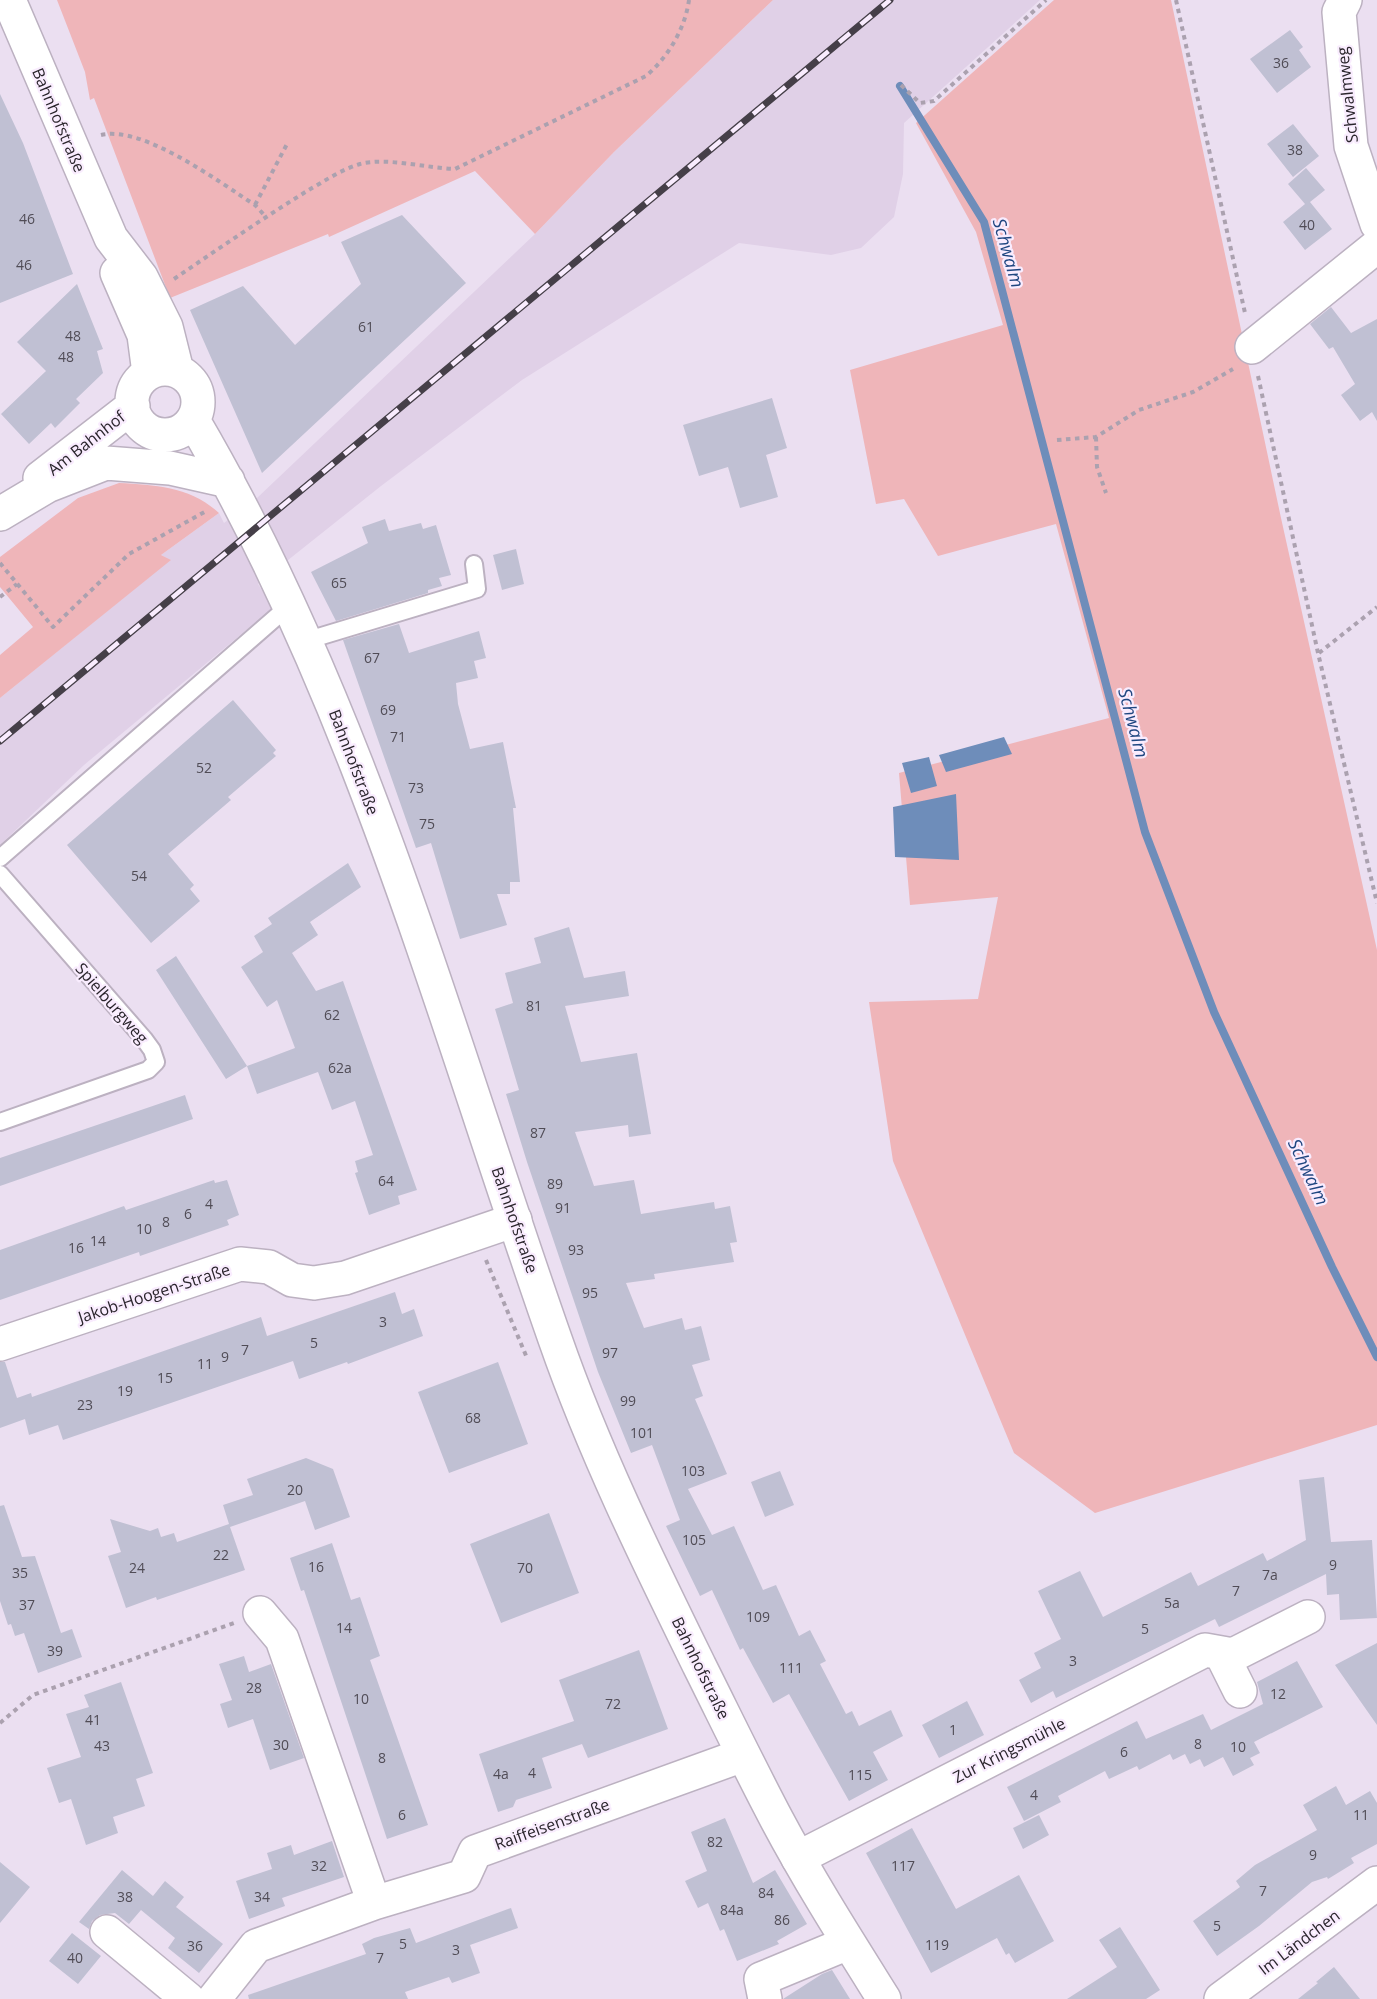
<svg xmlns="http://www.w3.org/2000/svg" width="1377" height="1999" viewBox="0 0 1377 1999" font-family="'Open Sans',sans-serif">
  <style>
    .built { fill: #e0d0e7 }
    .green { fill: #efb5b9 }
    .water { fill: #6e8dba }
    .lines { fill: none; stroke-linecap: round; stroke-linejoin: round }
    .stream { stroke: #6e8dba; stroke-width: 8 }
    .building { fill: #c0c0d3 }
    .service-casing { stroke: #bcb1c1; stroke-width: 20 }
    .minor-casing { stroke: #bcb1c1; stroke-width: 36 }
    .tertiary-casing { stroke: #bcb1c1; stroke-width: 36 }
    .path { stroke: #aba1af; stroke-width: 4; stroke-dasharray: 4.5 4.5; stroke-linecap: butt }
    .service { stroke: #fff; stroke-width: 16 }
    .minor { stroke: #fff; stroke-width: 33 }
    .tertiary { stroke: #fff; stroke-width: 33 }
    .rail-casing { stroke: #453f48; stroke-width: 7 }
    .rail { stroke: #f9ecfe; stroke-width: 4.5; stroke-dasharray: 14; stroke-linecap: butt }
    .labels { text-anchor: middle; stroke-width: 4.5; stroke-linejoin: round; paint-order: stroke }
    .number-label { font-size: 14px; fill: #504c56 }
    .street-label { font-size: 16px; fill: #2a252c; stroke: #f9ecfe }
    .water-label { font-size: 18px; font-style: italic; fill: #1f4680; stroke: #f9ecfe }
  </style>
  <rect width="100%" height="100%" fill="#ebdff1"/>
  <path class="built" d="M773,0H1040L904,123L903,174L894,217L861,248L831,255L739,243L522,380L381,486L258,584L273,608L84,765L0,845V698L170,560L161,555L219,513L224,523L257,498L535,234L614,152Z"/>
  <path class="green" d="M57,0H773L614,152L535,234L475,171L329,237L328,234L170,298L94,98L90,100L85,72Z
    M1054,0H1171L1281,518L1377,950V1425L1095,1513L1014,1453L893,1161L869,1002L978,999L998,897L910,905L899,773L1109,718L1056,524L938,556L904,499L876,504L850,370L1003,325L976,232L916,123Z
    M119,483C156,485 191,487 219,513L161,555L171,560L0,698V655L33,627L0,587V557L78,498Z"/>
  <path class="water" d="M1004,737L1012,754L946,772L939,755Z
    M929,757L937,786L911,793L902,763Z
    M956,794L959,860L895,857L893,807Z"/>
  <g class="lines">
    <path class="stream" d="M900,86L984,222L1145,832L1214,1012L1332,1267L1377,1357"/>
  </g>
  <path class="building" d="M1290,30L1303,47L1299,50L1311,67L1277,93L1250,59Z
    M0,94L23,143L73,274L0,303Z
    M1293,124L1319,156L1293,177L1267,144Z
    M1306,168L1325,190L1310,202L1332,229L1305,250L1283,222L1305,204L1288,184Z
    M402,215L466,283L262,473L190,310L243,286L295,345L361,284L341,242Z
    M77,284L103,349L97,351L103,373L76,399L80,403L55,428L51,423L29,444L1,414L46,371L17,342Z
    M1331,307L1351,333L1377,319V421L1372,412L1360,421L1341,395L1355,384L1333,347L1329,349L1310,324Z
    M772,398L787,448L766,455L778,497L740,508L728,467L699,476L683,425Z
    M385,519L389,531L421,523L423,529L436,525L451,575L439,578L442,586L428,590V593L336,621L311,572L368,543L362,527Z
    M516,549L524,584L502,590L493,555Z
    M399,624L409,653L479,631L486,658L474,661L478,678L456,683L458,704L470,749L503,742L516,808H513L520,882H510V894H497L507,925L460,939L431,843L416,848L343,640Z
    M233,700L276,750L273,753L276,756L228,797L231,800L168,854L194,885L190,889L200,901L151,943L67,845Z
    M348,863L361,887L310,922L318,935L292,953L316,991L343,981L417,1190L398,1196L400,1204L369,1215L355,1173L358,1172L355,1161L373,1155L355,1101L332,1110L318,1072L257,1094L247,1066L295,1048L277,1000L267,1007L241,967L263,952L254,936L272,924L268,918Z
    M569,927L584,978L625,971L629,996L565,1006L581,1062L637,1053L651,1134L629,1137L628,1125L575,1132L594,1186L634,1180L641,1214L714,1202L715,1209L730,1206L737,1242L730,1243L734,1262L654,1274L655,1279L626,1283L644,1328L682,1318L685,1330L701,1326L710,1360L692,1365L703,1396L695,1399L727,1474L688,1489L712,1535L734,1526L763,1590L776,1585L799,1636L810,1630L826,1661L820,1664L846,1714L852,1711L859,1726L891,1710L903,1736L873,1752L888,1780L849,1801L789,1694L773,1703L743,1648L740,1650L712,1590L700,1596L666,1526L680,1520L652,1445L631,1453L598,1372L527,1162L506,1094L519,1090L495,1009L513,1003L505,973L541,963L534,938Z
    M176,956L247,1066L226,1079L156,970Z
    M185,1095L193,1119L0,1186V1158Z
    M214,1180L215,1183L227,1180L239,1215L227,1220L229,1225L140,1256L139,1252L0,1300V1250L124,1206L126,1210Z
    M395,1292L402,1314L414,1309L423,1336L348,1364L347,1362L299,1379L293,1361L63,1440L58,1425L29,1435L25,1419L0,1428V1362H5L17,1398L31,1393L32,1397L261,1317L267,1336Z
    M498,1362L528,1444L449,1473L418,1392Z
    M306,1458L333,1469L350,1517L315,1530L305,1501L230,1527L245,1570L157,1600L156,1597L126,1608L108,1556L121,1552L110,1519L150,1531L158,1528L161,1537L174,1533L177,1542L229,1524L223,1505L253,1495L247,1479Z
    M780,1471L794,1505L765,1517L751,1482Z
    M1324,1477L1331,1542L1372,1540L1377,1618L1340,1620L1339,1594L1327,1595L1326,1574L1219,1627L1215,1619L1056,1698L1053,1691L1031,1703L1019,1680L1041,1668L1034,1653L1061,1639L1038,1591L1080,1571L1103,1617L1191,1572L1198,1586L1263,1553L1267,1561L1306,1540L1299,1480Z
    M4,1505L22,1557L35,1556L61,1633L72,1629L82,1657L38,1673L24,1633L15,1636L11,1624L8,1625L0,1601V1506Z
    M549,1513L579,1593L501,1623L470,1544Z
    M332,1543L351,1600L360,1597L380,1656L370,1660L428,1825L387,1839L304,1590L301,1591L290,1558Z
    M1377,1643V1725L1335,1665Z
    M639,1650L668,1729L588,1758L582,1744L542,1758L552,1788L516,1800L513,1807L498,1812L479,1754L574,1721L559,1680Z
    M244,1656L249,1672L271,1664L304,1758L270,1770L253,1719L228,1728L220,1704L232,1700L219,1664Z
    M1297,1661L1323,1707L1254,1742L1260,1753L1250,1758L1254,1765L1233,1776L1223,1757L1204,1767L1200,1759L1190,1764L1185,1754L1173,1760L1170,1754L1139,1770L1137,1766L1109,1779L1105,1771L1058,1796L1061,1802L1024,1821L1007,1787L1137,1721L1146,1739L1203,1714L1211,1730L1263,1704L1257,1682Z
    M121,1682L153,1773L136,1779L145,1806L113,1817L118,1833L86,1845L71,1799L59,1803L47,1768L81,1757L66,1714L89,1707L84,1695Z
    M967,1701L984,1735L939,1758L922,1725Z
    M1336,1786L1346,1805L1370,1791L1377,1803V1844L1351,1858L1354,1863L1328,1879L1327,1877L1312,1882L1259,1926L1217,1956L1193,1921L1240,1887L1236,1881L1255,1865L1317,1830L1303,1805Z
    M1039,1815L1049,1835L1023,1849L1013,1828Z
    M725,1818L753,1883L775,1870L807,1924L777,1941L779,1944L737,1961L724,1929L720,1931L708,1903L698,1908L685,1881L707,1871L691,1832Z
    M912,1828L956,1909L1019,1875L1054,1941L1015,1963L1009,1953L1006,1955L997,1938L931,1973L866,1853Z
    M332,1841L344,1877L282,1898L285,1906L249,1919L236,1881L272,1869L267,1853L291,1845L294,1855Z
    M0,1862L30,1887L0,1923Z
    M122,1870L153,1896L165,1881L184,1897L176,1907L223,1944L199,1973L168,1948L175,1938L141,1910L129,1924L115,1913L100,1915L92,1921L89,1929L79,1922Z
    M511,1908L518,1928L470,1945L480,1973L452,1983L449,1977L405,1992L408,1999H249L248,1995L366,1954L362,1944L374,1938L410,1928L416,1943Z
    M1120,1927L1160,1990L1146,1999H1067L1117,1967L1099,1940Z
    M72,1933L101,1956L78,1984L49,1961Z
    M1334,1967L1360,1999H1298L1318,1983L1316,1982Z
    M832,1970L850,1999H783L822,1974Z"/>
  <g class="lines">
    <g class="service-casing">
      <path id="service" d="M305,641L477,589L474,564
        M0,858L290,605
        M0,874L144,1039L152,1050L156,1062L148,1070L0,1122"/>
    </g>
    <g class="minor-casing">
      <path id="minor" d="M1345,0L1339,12L1351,146L1377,224
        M1252,347L1377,246
        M0,1344L240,1264L269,1267L292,1280L314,1283L345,1278L515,1220
        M260,1613L282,1639L374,1903
        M1221,1653L1240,1691
        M798,1858L1205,1650L1233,1655L1308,1617
        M107,1932L188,1999
        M214,1999L256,1946L374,1903L464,1876L475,1852L743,1755
        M765,1999L761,1979L848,1943
        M1221,1999L1377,1883"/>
    </g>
    <g class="tertiary-casing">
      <path id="tertiary" d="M9,0L111,238L141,277L166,327L177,371
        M117,273L144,335L149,373
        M132 402a33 33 0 1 1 66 0a33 33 0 1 1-66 0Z
        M193,420C361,706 446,1029 555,1339C594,1451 647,1559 699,1665C725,1717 750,1769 777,1820C810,1882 847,1940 884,1999
        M40,478L133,406
        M0,514L47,486L106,463L170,468L228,481"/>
    </g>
    <path class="path" d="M1176,0L1245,313
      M901,85L920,103L934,101L1046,0
      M101,135C143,125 219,182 255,205L266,217
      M255,205L287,144
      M174,279C218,249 262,219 307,191C323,182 342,169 360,164C387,157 426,168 455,169L646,76C668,57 685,29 689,0
      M1258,376L1318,653L1377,903
      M1096,437L1097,467L1106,493
      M1057,440L1096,437L1139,410L1193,392L1233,369
      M0,563L53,627L129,554L208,510
      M0,597L17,584
      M1319,653L1377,607
      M486,1260L527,1358
      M0,1723L33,1695L234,1623"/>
    <use href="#service" class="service"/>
    <use href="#minor" class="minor"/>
    <use href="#tertiary" class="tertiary"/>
    <g class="rail-casing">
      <path id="rail" d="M0,741L890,0"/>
    </g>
    <use href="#rail" class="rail"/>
  </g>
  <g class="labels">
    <g class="number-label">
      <text x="1281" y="68">36</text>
      <text x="1295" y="155">38</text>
      <text x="27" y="224">46</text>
      <text x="1307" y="230">40</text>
      <text x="24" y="270">46</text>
      <text x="366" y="332">61</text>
      <text x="73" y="341">48</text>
      <text x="66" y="362">48</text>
      <text x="339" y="588">65</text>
      <text x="372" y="663">67</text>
      <text x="388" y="715">69</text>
      <text x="398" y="742">71</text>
      <text x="204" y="773">52</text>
      <text x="416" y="793">73</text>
      <text x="427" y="829">75</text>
      <text x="139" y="881">54</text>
      <text x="534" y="1011">81</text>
      <text x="332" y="1020">62</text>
      <text x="340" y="1073">62a</text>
      <text x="538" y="1138">87</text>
      <text x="386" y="1186">64</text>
      <text x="555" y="1189">89</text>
      <text x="209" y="1209">4</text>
      <text x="563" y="1213">91</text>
      <text x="188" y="1219">6</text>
      <text x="166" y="1227">8</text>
      <text x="144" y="1234">10</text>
      <text x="98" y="1246">14</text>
      <text x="76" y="1253">16</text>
      <text x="576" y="1255">93</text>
      <text x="590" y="1298">95</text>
      <text x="383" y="1327">3</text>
      <text x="314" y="1348">5</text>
      <text x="245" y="1355">7</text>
      <text x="610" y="1358">97</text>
      <text x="225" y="1362">9</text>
      <text x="205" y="1369">11</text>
      <text x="165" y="1383">15</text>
      <text x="125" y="1396">19</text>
      <text x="628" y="1406">99</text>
      <text x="85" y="1410">23</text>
      <text x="473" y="1423">68</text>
      <text x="642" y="1438">101</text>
      <text x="693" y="1476">103</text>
      <text x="295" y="1495">20</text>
      <text x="694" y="1545">105</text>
      <text x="221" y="1560">22</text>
      <text x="1333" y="1570">9</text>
      <text x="316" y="1572">16</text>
      <text x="137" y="1573">24</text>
      <text x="525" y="1573">70</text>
      <text x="20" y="1578">35</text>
      <text x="1270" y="1580">7a</text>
      <text x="1236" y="1596">7</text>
      <text x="1172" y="1608">5a</text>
      <text x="27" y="1610">37</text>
      <text x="758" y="1622">109</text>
      <text x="344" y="1633">14</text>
      <text x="1145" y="1634">5</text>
      <text x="55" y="1656">39</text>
      <text x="1073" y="1666">3</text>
      <text x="791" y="1673">111</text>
      <text x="254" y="1693">28</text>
      <text x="1278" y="1699">12</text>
      <text x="361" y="1704">10</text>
      <text x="613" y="1709">72</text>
      <text x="93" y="1725">41</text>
      <text x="953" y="1735">1</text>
      <text x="1198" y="1749">8</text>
      <text x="281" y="1750">30</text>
      <text x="102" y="1751">43</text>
      <text x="1238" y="1752">10</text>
      <text x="1124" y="1757">6</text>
      <text x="382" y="1763">8</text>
      <text x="532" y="1778">4</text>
      <text x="501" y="1779">4a</text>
      <text x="860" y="1780">115</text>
      <text x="1034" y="1800">4</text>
      <text x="402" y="1820">6</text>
      <text x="1361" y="1820">11</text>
      <text x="715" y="1847">82</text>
      <text x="1313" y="1860">9</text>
      <text x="319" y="1871">32</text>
      <text x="903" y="1871">117</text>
      <text x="1263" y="1896">7</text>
      <text x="766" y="1898">84</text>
      <text x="125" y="1902">38</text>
      <text x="262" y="1902">34</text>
      <text x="732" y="1915">84a</text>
      <text x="782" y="1925">86</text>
      <text x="1217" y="1931">5</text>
      <text x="403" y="1949">5</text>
      <text x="937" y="1950">119</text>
      <text x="195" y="1951">36</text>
      <text x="456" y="1955">3</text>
      <text x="75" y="1963">40</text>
      <text x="380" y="1963">7</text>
    </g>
    <g class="street-label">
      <text transform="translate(1347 95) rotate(-96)" y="6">Schwalmweg</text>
      <text transform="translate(59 120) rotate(67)" y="6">Bahnhofstraße</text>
      <text transform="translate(86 443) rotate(-38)" y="6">Am Bahnhof</text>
      <text transform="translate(354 762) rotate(69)" y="6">Bahnhofstraße</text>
      <text transform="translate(112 1003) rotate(49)" y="6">Spielburgweg</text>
      <text transform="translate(515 1220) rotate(71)" y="6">Bahnhofstraße</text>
      <text transform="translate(154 1293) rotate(-18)" y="6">Jakob-Hoogen-Straße</text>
      <text transform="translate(701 1668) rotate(64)" y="6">Bahnhofstraße</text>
      <text transform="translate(1009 1750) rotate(-27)" y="6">Zur Kringsmühle</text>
      <text transform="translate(552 1824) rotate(-20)" y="6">Raiffeisenstraße</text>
      <text transform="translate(1299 1942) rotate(-37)" y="6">Im Ländchen</text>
    </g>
    <g class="water-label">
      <text transform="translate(1008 253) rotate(74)" y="6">Schwalm</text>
      <text transform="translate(1133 723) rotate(75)" y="6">Schwalm</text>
      <text transform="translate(1308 1172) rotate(65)" y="6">Schwalm</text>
    </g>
  </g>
</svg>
